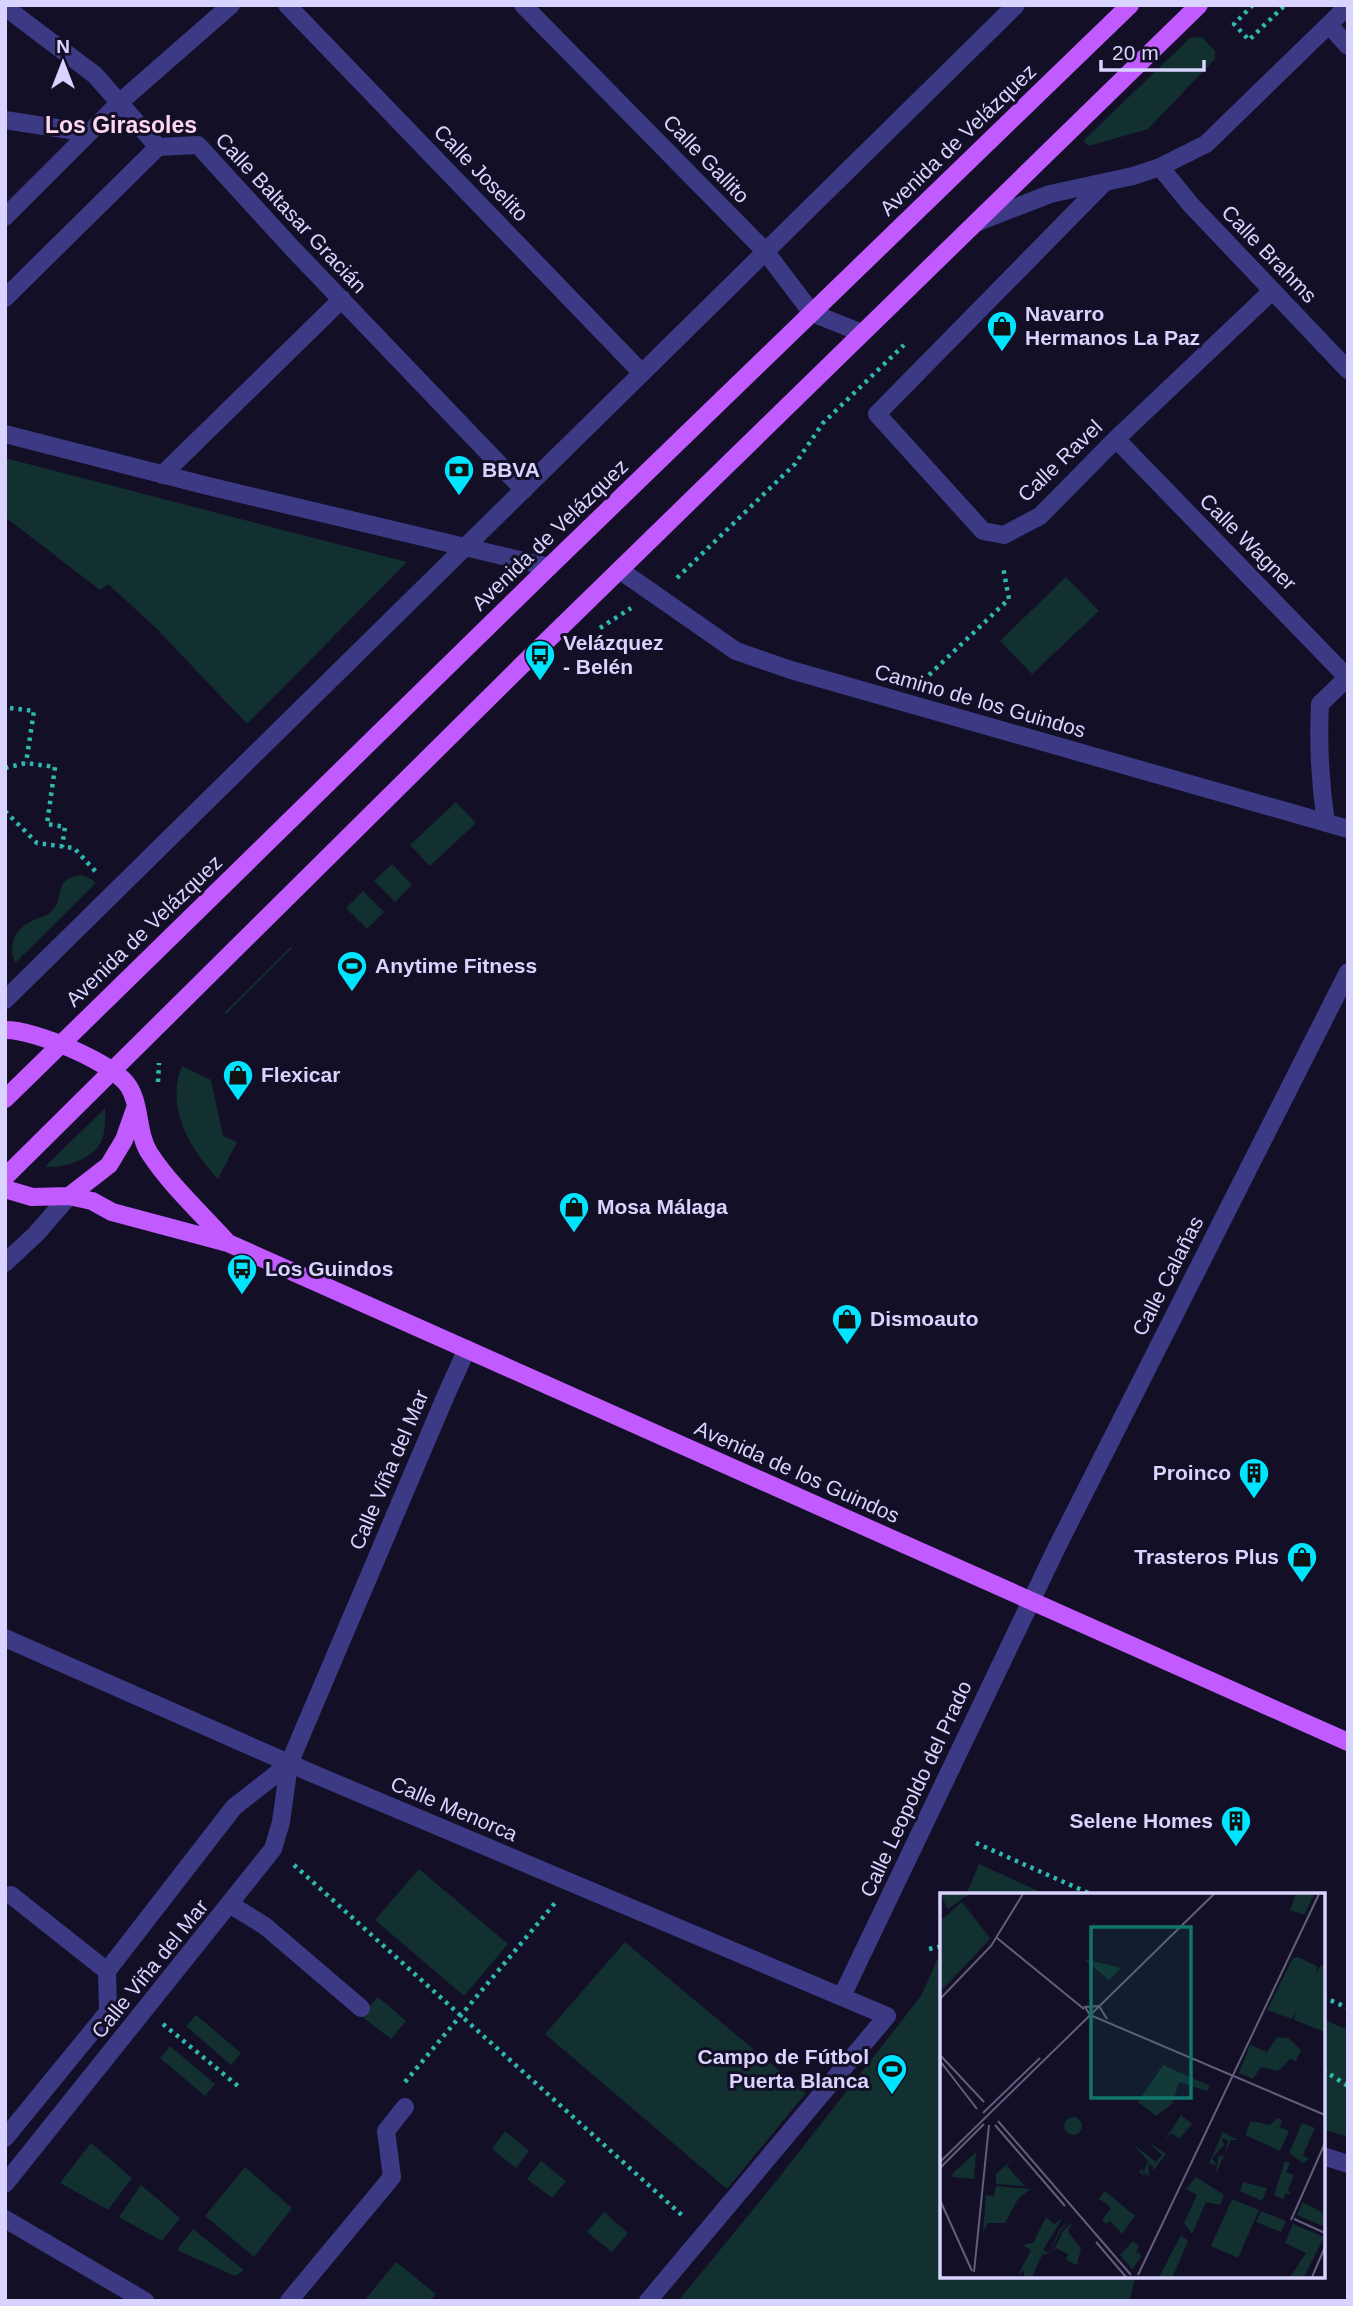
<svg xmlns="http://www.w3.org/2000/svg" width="1353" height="2306" viewBox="0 0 1353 2306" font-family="Arial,sans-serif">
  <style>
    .green { fill: #12302f }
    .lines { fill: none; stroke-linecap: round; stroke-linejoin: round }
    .path { stroke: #2fb8b0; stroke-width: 4.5; stroke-dasharray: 3.5 5; stroke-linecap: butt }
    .minor { stroke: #3d3a85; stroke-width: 18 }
    .major { stroke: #c25bff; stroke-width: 18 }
    .labels { text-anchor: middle; stroke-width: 6; stroke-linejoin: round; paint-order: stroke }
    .street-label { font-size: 21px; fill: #d9d4ff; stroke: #130f26 }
    .poi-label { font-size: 21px; font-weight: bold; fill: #d9d4ff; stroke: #130f26; text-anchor: start }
    .neighbourhood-label { font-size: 23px; font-weight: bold; fill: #ffd6f0; stroke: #130f26 }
    .inset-road { fill: none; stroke: #625e7d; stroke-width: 2 }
    .view { fill: #0f766e; fill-opacity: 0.15; stroke: #0f766e; stroke-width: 3.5 }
    .inset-edge { fill: none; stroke: #d9d4ff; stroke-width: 3.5 }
  </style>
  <rect width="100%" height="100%" fill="#130f26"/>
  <path class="green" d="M1202,37L1215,51V59L1148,129L1089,146L1083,141L1190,38Z
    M5,458L407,562L247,724L156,628L108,584L100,590L5,517Z
    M1066,577L1099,611L1032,674L1000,641Z
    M456,802L476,823L430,866L410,845Z
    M392,864L412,885L395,902L374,881Z
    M81,875L91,879L96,883L15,963C8,946 14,929 32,921C39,917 46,917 52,911C66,896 52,879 81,875Z
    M363,891L384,912L367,929L346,908Z
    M291,947L292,948L226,1014L225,1012Z
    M182,1066L211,1080L223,1136L237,1142L218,1179C190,1149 165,1107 182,1066Z
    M105,1108C105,1119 106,1132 101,1142C92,1160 63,1168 45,1167Z
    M979,1864L1047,1895H966Z
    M419,1869L508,1944L464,1996L375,1920Z
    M625,1942L806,2093L727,2189L545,2034Z
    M942,1949V2276H1136L1129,2301H678L770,2189L921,1996Z
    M378,1997L406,2021L391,2039L361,2016Z
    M196,2015L241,2053L231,2065L186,2026Z
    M1323,2019L1348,2030V2137L1323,2129Z
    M170,2046L215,2084L205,2096L160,2058Z
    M505,2131L529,2151L516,2168L492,2149Z
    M91,2143L132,2178L108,2210L60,2183Z
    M541,2161L566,2181L552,2198L527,2179Z
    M245,2167L292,2208L254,2257L205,2216Z
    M141,2185L180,2218L162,2241L119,2217Z
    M604,2212L628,2233L612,2252L587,2232Z
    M193,2229L244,2270L235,2276L177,2250Z
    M396,2262L436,2294L430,2301H364Z"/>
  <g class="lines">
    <path class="path" d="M1253,5L1234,24L1249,40L1285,5
      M677,578L795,464L823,423L904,345
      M600,628L631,608
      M929,675L1009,599L1003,567
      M10,708L34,711L26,763
      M5,768L26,763L55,767L47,824L65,827L62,847
      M5,811L37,843L74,848L97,873
      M158,1082L159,1063
      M976,1843L1093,1895
      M294,1865L685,2218
      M929,1949L942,1946
      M1323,1997L1348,2008
      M163,2024L238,2086
      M1323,2070L1348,2086
      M405,2082L555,1903"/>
    <path class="minor" d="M287,5L641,372
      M523,5L765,251L812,313L862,333
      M5,7L95,75L158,147L198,145L292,248L524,490
      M1329,25L1348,46
      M5,120L89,133
      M1160,167L1191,205L1348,370
      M1103,184L877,414L983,531L1004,535L1040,516L1116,439L1272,291
      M5,217L119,103L231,5
      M978,222L1050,194L1133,176L1160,167L1206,144L1348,6
      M5,298L158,147
      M5,434L208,486L549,567
      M1116,439L1347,677
      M162,475L342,299
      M621,571L736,651L791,670L1348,829
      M1326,823C1320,783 1318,744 1320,704L1348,677
      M5,1000L1016,5
      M5,1263L36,1234L69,1196
      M5,1638L309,1772L887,2016L648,2301
      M11,1895L107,1971
      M231,1905L265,1926L361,2008
      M842,1996L1057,1547L1348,972
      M5,2138L108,2012L107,1971L234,1807L289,1764
      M1323,2156L1348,2164
      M5,2184L273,1849L281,1822L289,1764L446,1395L467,1349
      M5,2219L145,2301
      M289,2301L392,2177L386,2131L405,2107"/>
    <path class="major" d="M5,1030C33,1029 115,1063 129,1087C141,1106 137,1135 150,1154C171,1186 202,1214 228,1243
      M5,1099L549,567L1130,5
      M5,1177L523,664L1199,5
      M5,1189L32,1197L69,1196L92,1201L112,1212L228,1243L1348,1742
      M69,1196L109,1165L124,1140L136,1106"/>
  </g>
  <defs>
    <g id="shop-pin" transform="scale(1.575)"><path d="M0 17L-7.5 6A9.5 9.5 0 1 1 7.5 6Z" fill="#00e5ff" stroke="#130f26"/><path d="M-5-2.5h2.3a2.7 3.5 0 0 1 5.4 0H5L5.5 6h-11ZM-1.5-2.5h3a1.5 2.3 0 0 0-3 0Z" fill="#111"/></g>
    <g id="bank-pin" transform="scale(1.575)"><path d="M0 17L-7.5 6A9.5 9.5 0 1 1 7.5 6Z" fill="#00e5ff" stroke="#130f26"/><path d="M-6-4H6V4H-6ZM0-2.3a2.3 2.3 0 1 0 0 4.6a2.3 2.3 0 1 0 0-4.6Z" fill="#111"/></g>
    <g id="bus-pin" transform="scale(1.575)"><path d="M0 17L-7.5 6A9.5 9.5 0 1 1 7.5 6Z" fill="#00e5ff" stroke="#130f26"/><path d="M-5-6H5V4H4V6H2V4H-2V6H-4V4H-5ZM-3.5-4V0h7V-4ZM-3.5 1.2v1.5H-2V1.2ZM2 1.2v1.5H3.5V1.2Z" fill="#111"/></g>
    <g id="stadium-pin" transform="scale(1.575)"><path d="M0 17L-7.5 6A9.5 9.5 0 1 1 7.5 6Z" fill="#00e5ff" stroke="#130f26"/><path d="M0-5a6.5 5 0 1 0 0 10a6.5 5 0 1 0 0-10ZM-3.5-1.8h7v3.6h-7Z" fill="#111"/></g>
    <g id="building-pin" transform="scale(1.575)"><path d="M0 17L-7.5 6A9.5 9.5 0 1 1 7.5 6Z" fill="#00e5ff" stroke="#130f26"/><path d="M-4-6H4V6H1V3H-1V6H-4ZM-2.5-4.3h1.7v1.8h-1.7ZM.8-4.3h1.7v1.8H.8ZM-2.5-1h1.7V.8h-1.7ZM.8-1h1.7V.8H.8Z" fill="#111"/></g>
  </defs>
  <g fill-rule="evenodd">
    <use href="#shop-pin" x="1002" y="326"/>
    <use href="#bank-pin" x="459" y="470"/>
    <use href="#bus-pin" x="540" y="655"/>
    <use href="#stadium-pin" x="352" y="966"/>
    <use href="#shop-pin" x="238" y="1075"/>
    <use href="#shop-pin" x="574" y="1207"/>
    <use href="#bus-pin" x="242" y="1269"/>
    <use href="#shop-pin" x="847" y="1319"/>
    <use href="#building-pin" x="1254" y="1473"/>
    <use href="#shop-pin" x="1302" y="1557"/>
    <use href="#building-pin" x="1236" y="1821"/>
    <use href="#stadium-pin" x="892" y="2069"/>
  </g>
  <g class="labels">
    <g class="street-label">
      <text transform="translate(958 140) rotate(-44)" y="7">Avenida de Velázquez</text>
      <text transform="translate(706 159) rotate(46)" y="7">Calle Gallito</text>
      <text transform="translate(481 173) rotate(46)" y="7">Calle Joselito</text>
      <text transform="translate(291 213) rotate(47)" y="7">Calle Baltasar Gracián</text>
      <text transform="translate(1269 254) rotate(46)" y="7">Calle Brahms</text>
      <text transform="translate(1060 461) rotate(-44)" y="7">Calle Ravel</text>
      <text transform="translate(550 535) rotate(-44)" y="7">Avenida de Velázquez</text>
      <text transform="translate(1248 542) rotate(45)" y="7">Calle Wagner</text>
      <text transform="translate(980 701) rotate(16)" y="7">Camino de los Guindos</text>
      <text transform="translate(144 931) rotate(-44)" y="7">Avenida de Velázquez</text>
      <text transform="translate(1168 1276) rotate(-63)" y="7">Calle Calañas</text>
      <text transform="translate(389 1470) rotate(-67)" y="7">Calle Viña del Mar</text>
      <text transform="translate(797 1472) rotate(24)" y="7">Avenida de los Guindos</text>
      <text transform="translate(916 1789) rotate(-65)" y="7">Calle Leopoldo del Prado</text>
      <text transform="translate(454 1809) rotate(23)" y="7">Calle Menorca</text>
      <text transform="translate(150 1969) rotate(-51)" y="7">Calle Viña del Mar</text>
    </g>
    <g class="poi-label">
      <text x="1025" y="321">Navarro<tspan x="1025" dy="24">Hermanos La Paz</tspan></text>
      <text x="482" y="477">BBVA</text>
      <text x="563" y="650">Velázquez<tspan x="563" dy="24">- Belén</tspan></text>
      <text x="375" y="973">Anytime Fitness</text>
      <text x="261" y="1082">Flexicar</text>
      <text x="597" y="1214">Mosa Málaga</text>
      <text x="265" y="1276">Los Guindos</text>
      <text x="870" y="1326">Dismoauto</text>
      <text x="1231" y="1480" text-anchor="end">Proinco</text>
      <text x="1279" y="1564" text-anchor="end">Trasteros Plus</text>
      <text x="1213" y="1828" text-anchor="end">Selene Homes</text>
      <text x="869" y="2064" text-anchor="end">Campo de Fútbol<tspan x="869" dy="24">Puerta Blanca</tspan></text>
    </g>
    <g class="neighbourhood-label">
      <text x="121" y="133">Los Girasoles</text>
    </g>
  </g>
  <g transform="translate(940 1893)">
    <rect width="385" height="385" fill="#130f26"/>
    <path d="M0,1H29L8,16ZM356,1L374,2L364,22L350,17ZM22,9L50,45L54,42L0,99V28ZM358,64L377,73L376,81L381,72L385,73V139L354,127L356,119L352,126L327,117L353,65ZM144,66L181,75L169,87ZM337,144L348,145L361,157L356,168L350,166L338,178L321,174L313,186L299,180L310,152L327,159ZM223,172L270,193L267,198L239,189L232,211L216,223L198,209ZM241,222L252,231L240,245L247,251L231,240L224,248ZM124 233a9 9 0 1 1 18 0a9 9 0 1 1-18 0ZM337,225L342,227L340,234L349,238L340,258L305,242L311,228L330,232ZM362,230L375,235L363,262L369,266L363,270L349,260ZM283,239L298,247H291L285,260L288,247L282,245L284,252L272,265L277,273L278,264L284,262L275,283L277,273L269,270ZM207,248L226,261L213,278V273L208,271L209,283L201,278L207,285L199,279L201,276L204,278L208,268L193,251L216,269L222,262ZM36,259L34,286L13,284L12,281ZM75,264L67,273L85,293L56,291V281ZM345,268L350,270L346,279L354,282L348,297L352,302L346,300L343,306L334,302ZM256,284L284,302L280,312L266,309L252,341L244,330L257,302L246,296ZM303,289L327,295L322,308L300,298ZM56,293L90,296L78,306L65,330H48L43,339L46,302L54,303ZM165,298L195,323L182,341L170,328L166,331L162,327L171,315L166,310L159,306L150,316ZM292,306L319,317L298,365L271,353ZM363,309L385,321V334L357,322ZM321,318L346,328L341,339L316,329ZM106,324L114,331L122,326L103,357L109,360L120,336L131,328L121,337L110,360L102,362L92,384H85L83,377L77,384L91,357L83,352L93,350ZM132,330L128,339L141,355L137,372L126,367L128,361L116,355L112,361L123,338ZM353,331L384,344L364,384H350L366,360L345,350ZM241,342L248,348L233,383L236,384H219ZM193,348L199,353L194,363L197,359L202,363L192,376L180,362Z" fill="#12302f"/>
    <path class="inset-road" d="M57,45L144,116M0,106L51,53L83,1M167,126L159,113L145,114L150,122L385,222M0,162L44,209M0,168L37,216M43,220L100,165M58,228L191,382M55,232L125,313M0,269L274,1M0,275L44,231M0,307L32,378M354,326L385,340M351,327L385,250M156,349L186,384M34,379L49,232M198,382L379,1M372,384L385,354"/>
    <path class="view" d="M151,34H251V205H151Z"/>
    <rect width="385" height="385" class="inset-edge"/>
  </g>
  <rect width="1353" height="2306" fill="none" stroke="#d9d4ff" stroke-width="14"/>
  <g transform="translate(63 63)" stroke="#130f26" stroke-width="5" paint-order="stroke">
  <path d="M0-5L12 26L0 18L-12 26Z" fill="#d9d4ff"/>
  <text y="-10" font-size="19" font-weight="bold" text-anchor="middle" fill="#d9d4ff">N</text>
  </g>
  <path d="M1101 60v10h103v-10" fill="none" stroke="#d9d4ff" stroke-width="3.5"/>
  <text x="1112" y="60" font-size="21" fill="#d9d4ff" stroke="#130f26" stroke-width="5" paint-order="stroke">20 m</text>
</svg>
